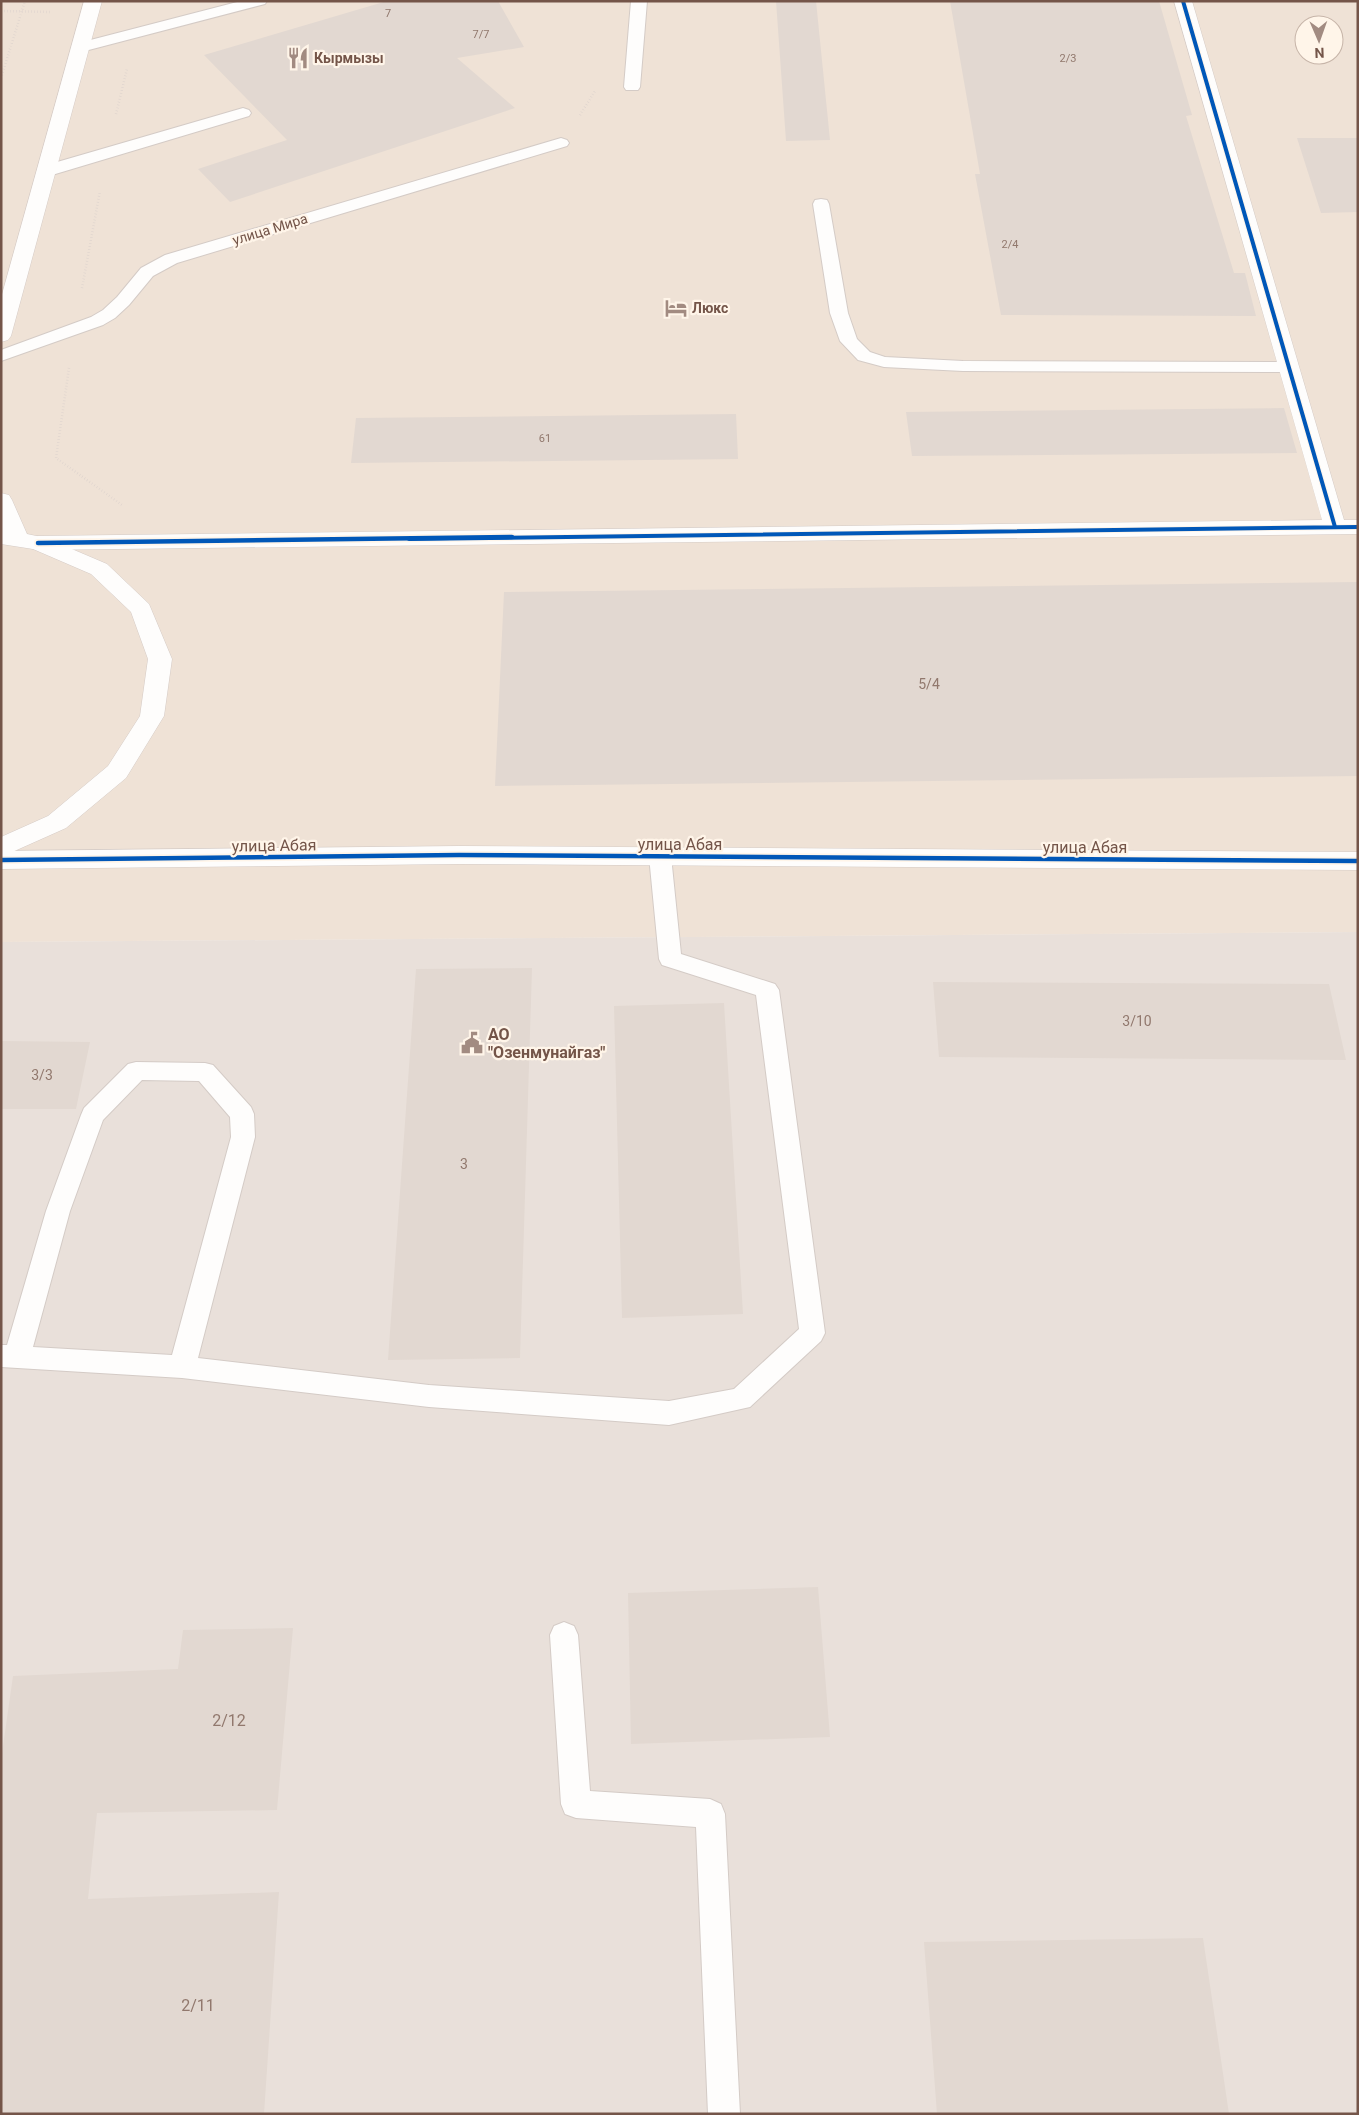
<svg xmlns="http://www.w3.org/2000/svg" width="1359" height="2115" viewBox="0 0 1359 2115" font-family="Roboto,sans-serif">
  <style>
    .residential { fill: #efe2d6; fill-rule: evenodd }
    .industrial { fill: #e9e0da }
    .building { fill: #e2d8d1 }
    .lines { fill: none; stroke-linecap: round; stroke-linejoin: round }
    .lane-casing { stroke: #d4cbc6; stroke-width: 2 }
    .street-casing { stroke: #d4cbc6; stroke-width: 1 }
    .secondary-casing { stroke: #d5cbc6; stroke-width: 1 }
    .path { stroke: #dad0cc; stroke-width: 2.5; stroke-dasharray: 0.5 2.5; stroke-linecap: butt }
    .lane { fill: #fefdfc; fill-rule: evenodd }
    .street { fill: #fefdfc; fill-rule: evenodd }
    .secondary { fill: #fefdfc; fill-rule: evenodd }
    .cycleway-far1-casing { stroke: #fff5e9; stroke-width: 6 }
    .cycleway-casing { stroke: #fff5e9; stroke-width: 8 }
    .cycleway-far1 { stroke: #0057b8; stroke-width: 4 }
    .cycleway { stroke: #0057b8; stroke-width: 4.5 }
    .labels { text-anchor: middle; stroke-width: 4.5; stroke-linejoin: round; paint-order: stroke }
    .far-number-label { font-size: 11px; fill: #91786d }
    .far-poi-label { font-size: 14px; font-weight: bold; fill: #745549; stroke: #fff5e9; text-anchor: start }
    .far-street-label { font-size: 14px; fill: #745549; stroke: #fff5e9 }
    .number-label { font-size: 14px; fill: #91786d }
    .street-label { font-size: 16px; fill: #745549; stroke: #fff5e9 }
    .poi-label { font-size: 16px; font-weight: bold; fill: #745549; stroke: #fff5e9; text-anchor: start }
    .near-number-label { font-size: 16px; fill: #91786d }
  </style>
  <rect width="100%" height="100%" fill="#f6f0e9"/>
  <path class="residential" d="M1,1H1358V932L1,942ZM1304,25H1334V55H1304Z"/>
  <path class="industrial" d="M1358,932V2114H1V942Z"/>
  <path class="building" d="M387,1H498L524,47L457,58L515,108L230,202L198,169L287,140L204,55Z
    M776,1H816L830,140L786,141Z
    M950,1H1159L1192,115L1186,116L1234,273H1245L1256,316L1001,315L975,174H980Z
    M1297,138H1358V212L1321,213Z
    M1284,408L1297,453L912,456L906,412Z
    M736,414L738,459L351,463L356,418Z
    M1358,582V776L495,786L504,592Z
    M532,968L520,1358L388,1360L416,969Z
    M933,982L1329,984L1346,1060L939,1057Z
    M724,1003L743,1314L622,1318L614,1006Z
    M1,1041L90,1042L76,1109H1Z
    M818,1587L830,1737L631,1744L628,1593Z
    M293,1628L277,1810L97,1813L88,1899L279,1892L264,2114H1V1760L13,1676L178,1669L183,1630Z
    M1203,1938L1229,2114H937L924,1942Z"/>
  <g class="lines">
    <g class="lane-casing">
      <path id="lane" d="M241,1H267L265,4L81,52L75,50L73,47L75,44Z
        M631,1H647L640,87L638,90H626L624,87Z
        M243,108L249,110L251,113L249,116L52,175H40L38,171L40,167Z
        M561,138L567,140L569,143L567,146L177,263L153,276L129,305L115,318L103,325L1,361V350L91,317L103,310L117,297L141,268L165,255Z
        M821,199L827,200L829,204L848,313L857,339L870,352L885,357L963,361L1289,362L1295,363L1298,367L1295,371L1289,372L963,371L884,367L858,360L840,341L830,313L813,204L815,200Z
        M660,848L668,850L671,856L681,954L775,984L779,990L825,1333L821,1341L750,1407L669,1425L429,1407L182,1378L1,1367V1345H7L46,1211L81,1115L84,1108L128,1064L136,1062L205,1063L213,1065L251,1107L254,1114L255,1137L198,1358L429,1385L669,1401L734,1389L799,1329L756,995L662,965L659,959L649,856L652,850ZM142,1080L199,1081L230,1117L231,1137L172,1355L33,1347L70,1211L103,1120Z
        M564,1622L574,1626L578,1635L590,1791L710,1799L721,1804L725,1814L740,2114H708L696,1827L576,1818L565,1814L561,1804L550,1635L554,1626Z"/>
    </g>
    <g class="street-casing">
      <path id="street" d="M1174,1H1192L1344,520H1358V534L38,550L30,548L27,543L30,538L38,536L1322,520Z
        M459,846L1358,852V870L459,864L1,869V851Z"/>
    </g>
    <g class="secondary-casing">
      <path id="secondary" d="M84,1H102L11,336L8,340L1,342V298Z
        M1,493L9,495L12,500L27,534L46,538L107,564L149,604L172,659L164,716L126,778L66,828L1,857V837L48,816L108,766L140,716L148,659L131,612L91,574L33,549L1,544Z"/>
    </g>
    <path class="path" d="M1,11L51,12
      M1,78L25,1
      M116,114L127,69
      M580,115L595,91
      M82,288L100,191
      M69,368L56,458L122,505"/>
    <use href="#lane" class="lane"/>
    <use href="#street" class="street"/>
    <use href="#secondary" class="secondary"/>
    <g class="cycleway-far1-casing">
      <path id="cycleway-far1" d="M1183,1L1335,527
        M409,539L1358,527"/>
    </g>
    <g class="cycleway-casing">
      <path id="cycleway" d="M38,543L512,537
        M1,860L459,855L1358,861"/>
    </g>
    <use href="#cycleway-far1" class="cycleway-far1"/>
    <use href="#cycleway" class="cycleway"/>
  </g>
  <defs>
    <g id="restaurant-bare" transform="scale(1.725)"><path d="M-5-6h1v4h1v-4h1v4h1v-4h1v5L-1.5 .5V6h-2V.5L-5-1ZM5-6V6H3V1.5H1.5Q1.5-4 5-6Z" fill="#a28b81" stroke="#fff5e9" stroke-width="2.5" paint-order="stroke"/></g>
    <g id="hotel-bare" transform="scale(1.725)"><path d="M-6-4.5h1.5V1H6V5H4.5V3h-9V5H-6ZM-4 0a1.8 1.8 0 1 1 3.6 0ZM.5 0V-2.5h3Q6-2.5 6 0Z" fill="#a28b81" stroke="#fff5e9" stroke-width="2.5" paint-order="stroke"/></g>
    <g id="civic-bare" transform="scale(1.725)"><path d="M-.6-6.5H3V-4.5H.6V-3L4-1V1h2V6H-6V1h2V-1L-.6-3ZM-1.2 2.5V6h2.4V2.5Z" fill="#a28b81" stroke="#fff5e9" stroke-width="2.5" paint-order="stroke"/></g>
  </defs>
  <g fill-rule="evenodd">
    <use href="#restaurant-bare" x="298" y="58"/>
    <use href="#hotel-bare" x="676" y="308"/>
    <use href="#civic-bare" x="472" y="1043"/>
  </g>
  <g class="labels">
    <g class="far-number-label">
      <text x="388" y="17">7</text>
      <text x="481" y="38">7/7</text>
      <text x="1068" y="62">2/3</text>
      <text x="1010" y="248">2/4</text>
      <text x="545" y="442">61</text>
    </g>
    <g class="far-poi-label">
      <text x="314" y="63">Кырмызы</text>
      <text x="692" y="313">Люкс</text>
    </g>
    <g class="far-street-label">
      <text transform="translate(270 229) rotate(-17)" y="5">улица Мира</text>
    </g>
    <g class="number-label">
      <text x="929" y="689">5/4</text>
      <text x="1137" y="1026">3/10</text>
      <text x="42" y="1080">3/3</text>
      <text x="464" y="1169">3</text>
    </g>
    <g class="street-label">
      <text x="680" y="850">улица Абая</text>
      <text transform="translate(274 845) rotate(-1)" y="6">улица Абая</text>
      <text x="1085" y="853">улица Абая</text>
    </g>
    <g class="poi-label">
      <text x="488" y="1040">АО<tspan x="488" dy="18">"Озенмунайгаз"</tspan></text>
    </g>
    <g class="near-number-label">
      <text x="229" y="1726">2/12</text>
      <text x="198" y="2011">2/11</text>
    </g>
  </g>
  <rect width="1359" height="2115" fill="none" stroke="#745549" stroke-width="5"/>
  <g transform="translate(1319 40) rotate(178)"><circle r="24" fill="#fff5e9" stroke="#c7b5a9"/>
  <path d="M0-4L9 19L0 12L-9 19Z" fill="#a28b81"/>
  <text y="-8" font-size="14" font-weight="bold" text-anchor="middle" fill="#745549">N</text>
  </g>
</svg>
